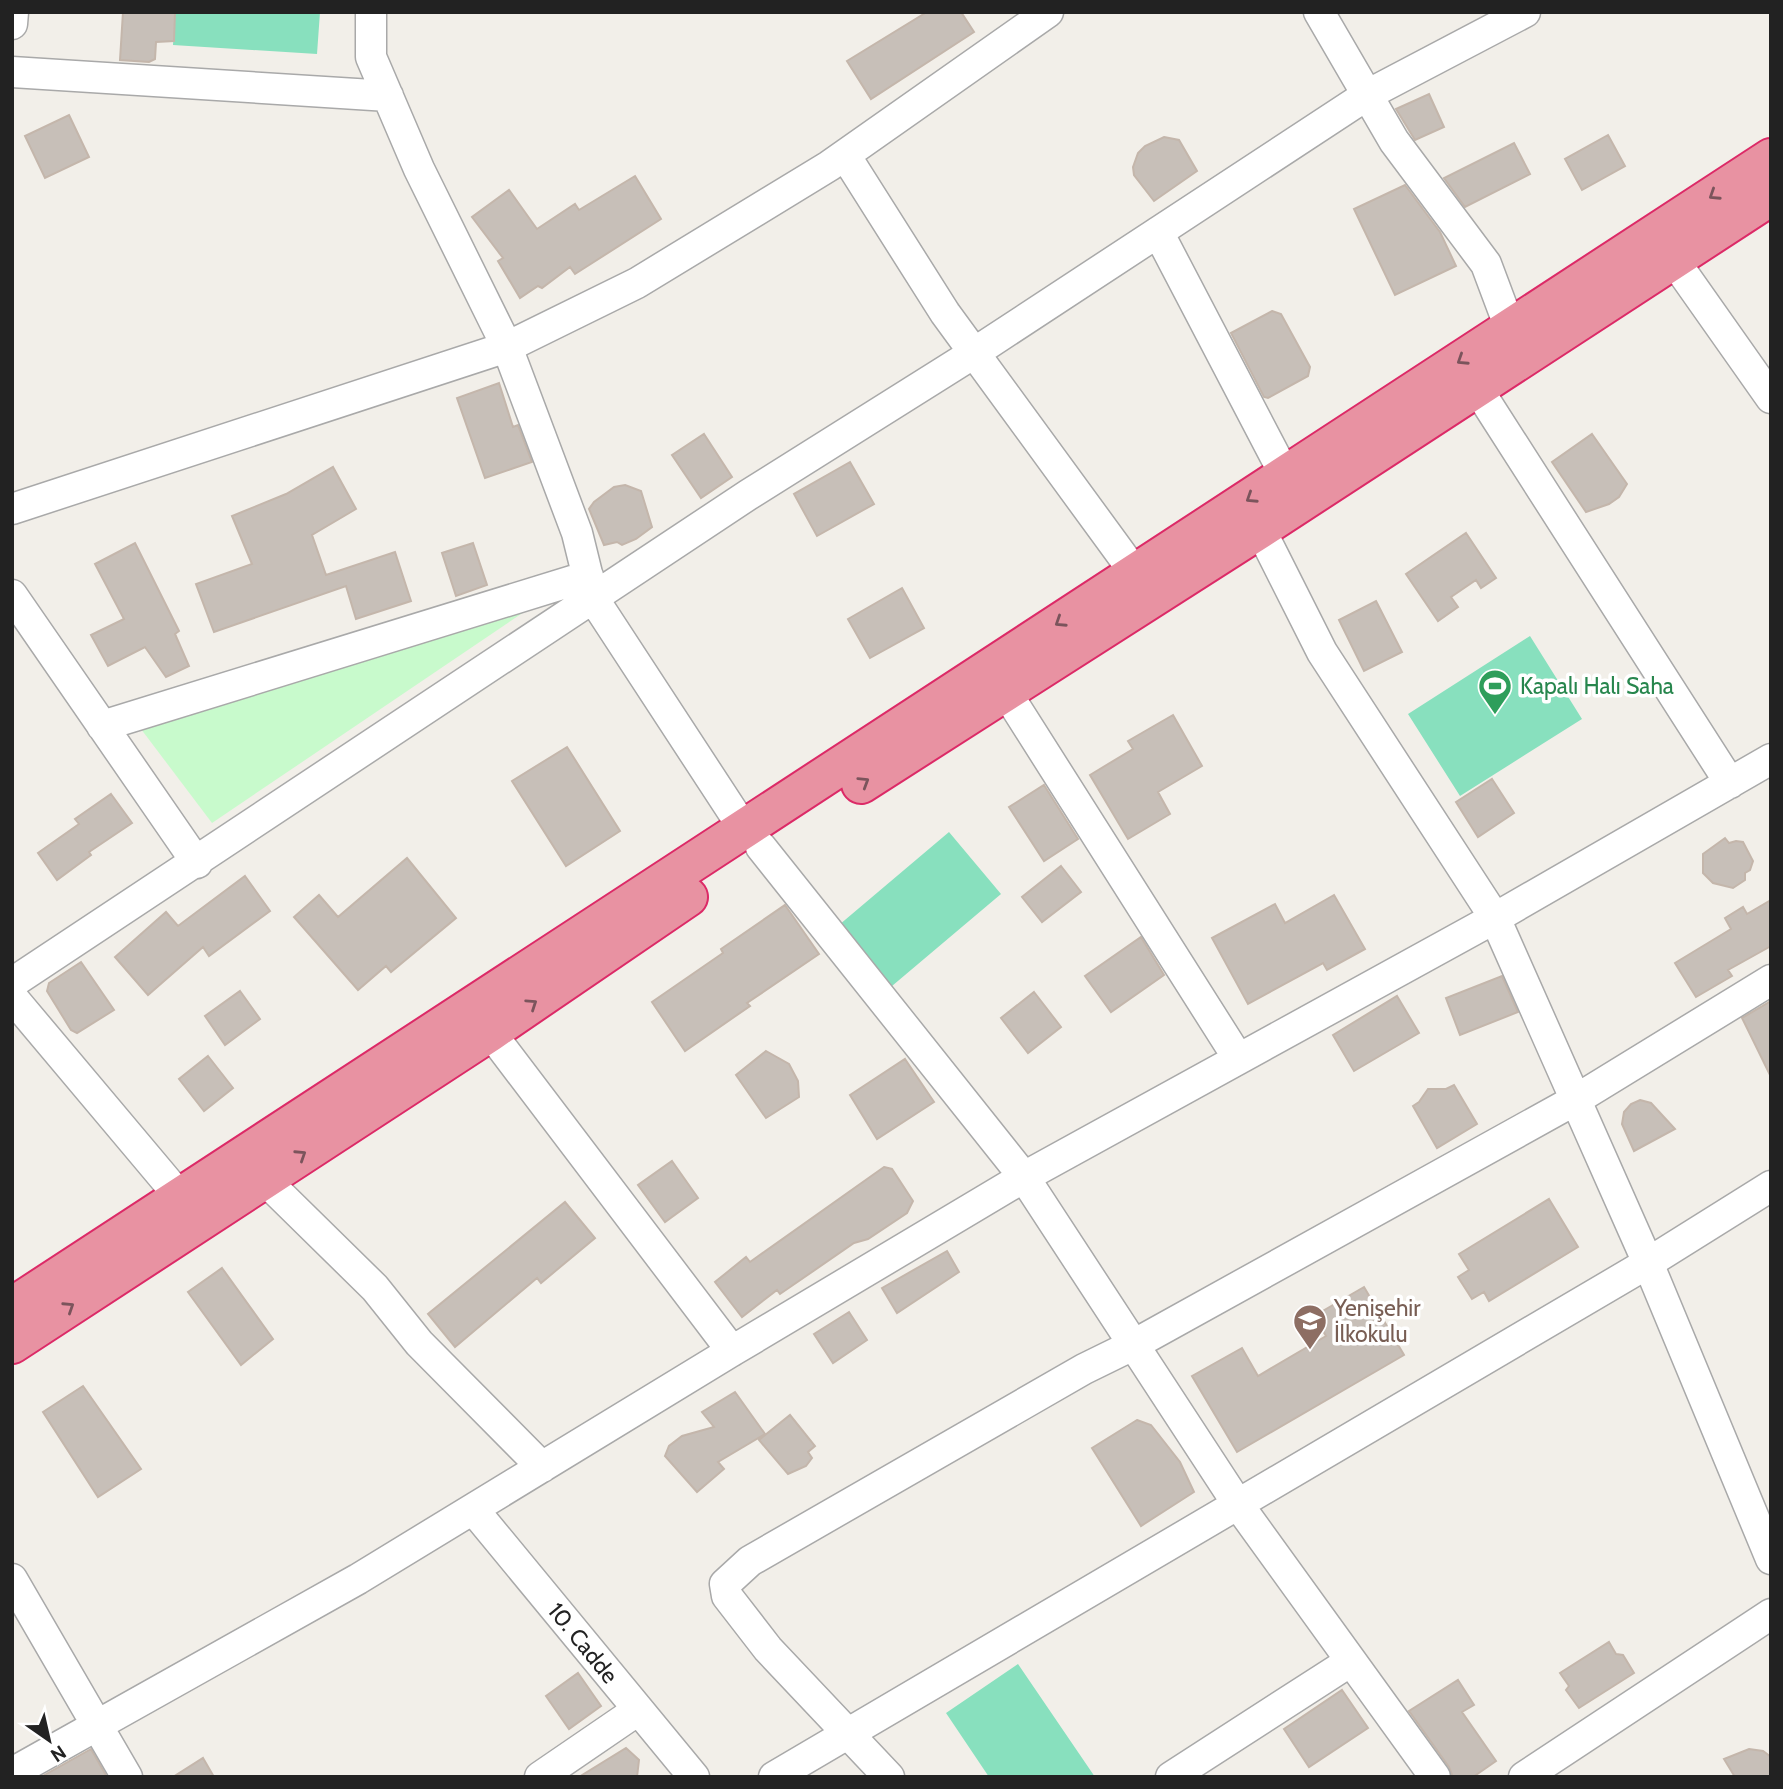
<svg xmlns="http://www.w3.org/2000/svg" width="1783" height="1789" viewBox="0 0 1783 1789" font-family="Cabin,sans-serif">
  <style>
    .park { fill: #c8facc }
    .pitch { fill: #88e0be }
    .building { fill: #c7bfb8; stroke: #c4b6ab; stroke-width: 2 }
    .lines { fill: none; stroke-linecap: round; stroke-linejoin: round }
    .minor-casing { stroke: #a9a9a9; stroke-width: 33 }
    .highway-casing { stroke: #dc2a67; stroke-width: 42 }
    .minor { stroke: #fff; stroke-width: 30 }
    .highway { stroke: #e892a2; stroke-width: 38 }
    .oneway { stroke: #7b545c }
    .labels { text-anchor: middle; stroke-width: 7; stroke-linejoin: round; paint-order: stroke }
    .leisure-label { font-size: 23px; fill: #27864d; stroke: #fff; text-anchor: start }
    .education-label { font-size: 23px; fill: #785e54; stroke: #fff; text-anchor: start }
    .street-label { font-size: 23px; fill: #222; stroke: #fff }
  </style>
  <rect width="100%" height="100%" fill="#f2efe9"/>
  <path class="park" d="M530,608L212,823L141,729Z"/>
  <path class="pitch" d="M175,12H320L317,54L173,45Z
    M1530,636L1582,719L1460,796L1408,714Z
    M949,832L1001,894L892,986L839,925Z
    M1018,1664L1095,1777H989L946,1713Z"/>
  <path class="building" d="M123,12H175L174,41L156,42L155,59L149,62L120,60Z
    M927,12H961L974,32L871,99L847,61Z
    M1429,94L1444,127L1415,140L1396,109Z
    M69,115L89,157L45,178L25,136Z
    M1608,135L1625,166L1582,190L1565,159Z
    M1164,137L1179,140L1197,171L1154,201L1134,175L1133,167L1138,153L1145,146Z
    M1514,143L1530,174L1465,207L1444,178Z
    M635,176L661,219L575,274L570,267L542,288L538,286L520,298L498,261L503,258L472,217L509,190L537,229L575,204L579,210Z
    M1405,185L1440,232L1456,266L1395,295L1354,209Z
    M1272,311L1281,314L1310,367L1308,376L1268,398L1264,397L1231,333Z
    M499,383L513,427L518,425L532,462L485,478L457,398Z
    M704,434L732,477L701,498L672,455Z
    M1592,434L1627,484L1619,497L1609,504L1586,512L1552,462Z
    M850,462L874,504L817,536L794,494Z
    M333,467L356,509L312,535L326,575L395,552L411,601L356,619L346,586L214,632L196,584L252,564L232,516L286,494Z
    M625,485L641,491L652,527L636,539L622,545L617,542L604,545L589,509L594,502L614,487Z
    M1466,533L1496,578L1481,588L1476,580L1451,597L1458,607L1438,621L1406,574Z
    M135,543L179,631L175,634L189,666L166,677L145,647L108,666L91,635L124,619L95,564Z
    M473,543L487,585L456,596L442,553Z
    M902,588L924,628L870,658L848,619Z
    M1376,601L1402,652L1364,671L1339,620Z
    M1173,715L1202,766L1158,792L1170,814L1128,839L1090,775L1133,749L1128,741Z
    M567,747L620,831L566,866L512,781Z
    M1492,779L1514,813L1478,837L1456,802Z
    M1044,785L1078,839L1044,861L1009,807Z
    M111,794L132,823L89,852L91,855L57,880L38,853L79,824L75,819Z
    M1725,838L1729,843L1736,841L1743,842L1753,861L1750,870L1745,873V880L1733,888L1713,883L1703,873V854Z
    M407,858L456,918L391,972L386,966L358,990L294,917L319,895L338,917Z
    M1061,866L1081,892L1042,922L1022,897Z
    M245,876L270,911L209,956L203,947L148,995L115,957L166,912L178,926Z
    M1334,895L1365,949L1327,970L1323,963L1248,1004L1212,938L1275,904L1285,923Z
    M1771,900V946L1728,970L1732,976L1696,997L1675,963L1731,929L1725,918L1743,907L1747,914Z
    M785,905L819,954L747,1003L750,1006L685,1051L652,1002L723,953L721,949Z
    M1141,937L1164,975L1111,1012L1085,976Z
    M81,962L114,1010L77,1033L71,1030L47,991L49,983Z
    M1502,976L1518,1012L1460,1035L1446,998Z
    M240,991L260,1019L225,1045L205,1016Z
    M1034,992L1061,1027L1028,1053L1001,1018Z
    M1397,996L1419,1033L1354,1071L1333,1035Z
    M1771,1001V1077L1742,1018Z
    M766,1051L789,1064L798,1081L799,1097L766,1118L736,1075Z
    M208,1056L233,1088L204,1111L179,1079Z
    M905,1059L934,1102L877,1139L850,1095Z
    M1454,1085L1477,1124L1437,1148L1413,1106L1419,1102L1428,1089H1446Z
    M1640,1100L1651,1103L1675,1129L1634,1151L1622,1124L1624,1112L1631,1104Z
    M672,1161L698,1198L665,1222L638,1185Z
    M884,1167L892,1169L913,1201L907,1213L868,1239L854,1243L780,1294L777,1290L742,1317L715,1282L746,1257L750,1262Z
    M1549,1199L1578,1247L1489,1301L1484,1292L1472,1299L1458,1277L1469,1270L1459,1254Z
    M565,1202L595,1238L541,1283L537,1278L455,1347L428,1314Z
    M947,1251L959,1272L897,1313L882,1288Z
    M222,1268L273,1339L241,1365L188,1292Z
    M1364,1287L1404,1355L1237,1452L1192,1376L1242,1348L1258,1376L1326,1336L1314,1316Z
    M849,1312L867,1340L833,1363L814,1334Z
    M83,1386L141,1469L98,1497L43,1412Z
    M735,1392L765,1434L718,1462L724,1469L697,1492L665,1456L669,1446L682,1436L714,1427L702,1412Z
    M790,1415L815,1446L808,1452L812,1458L806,1466L788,1474L759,1440Z
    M1137,1420L1151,1425L1180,1462L1194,1492L1141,1526L1092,1448Z
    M1609,1642L1616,1654L1623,1655L1634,1673L1579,1708L1566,1690L1569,1686L1560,1673Z
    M578,1673L601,1706L569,1729L546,1696Z
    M1458,1680L1474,1705L1462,1712L1496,1761L1473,1777H1453L1449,1767L1409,1711Z
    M1342,1690L1368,1728L1309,1767L1284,1729Z
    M626,1748L639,1760L637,1777H579Z
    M91,1749L107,1777H41Z
    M1749,1749L1763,1751L1771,1757V1777H1735L1724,1759Z
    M203,1758L214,1777H173Z"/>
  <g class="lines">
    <g class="minor-casing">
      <path id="minor" d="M371,12V57L419,169L507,347L577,533L593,598L744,829
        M1319,12L1394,141L1486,264L1510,328
        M12,24L13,12
        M12,72L388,96
        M845,155L945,313L1135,573
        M1158,232L1285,475
        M1673,259L1771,398
        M1477,388L1730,783
        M12,509L507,347L637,283L829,166L1048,12
        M1260,529L1322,652L1495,918L1648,1263L1771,1559
        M12,595L197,863
        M1006,692L1238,1058
        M102,726L588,576
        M761,847L1024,1177L1237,1503L1435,1777
        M12,983L748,495L974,353L1367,95L1525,12
        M12,997L181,1198
        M490,1032L732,1351
        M264,1179L375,1288L419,1343L542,1467
        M473,1509L694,1777
        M12,1579L127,1777
        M12,1773L358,1579L732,1351L1024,1177L1495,918L1771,759
        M540,1777L638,1710
        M774,1777L1648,1263L1771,1186
        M889,1777L768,1649L727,1596L725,1584L750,1561L1084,1369L1135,1344L1577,1099L1771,980
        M1171,1777L1351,1661
        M1524,1777L1771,1614"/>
    </g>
    <g class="highway-casing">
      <path id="highway" d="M861,784L1260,529L1771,196
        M12,1307L1771,158
        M12,1344L490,1032L688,897"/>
    </g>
    <use href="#minor" class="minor"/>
    <use href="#highway" class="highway"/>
  </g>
  <defs><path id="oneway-chevron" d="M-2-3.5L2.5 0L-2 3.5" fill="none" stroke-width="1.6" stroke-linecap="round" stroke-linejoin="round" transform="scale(1.75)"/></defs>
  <g class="oneway">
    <use href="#oneway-chevron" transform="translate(1714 195) rotate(147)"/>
    <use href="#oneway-chevron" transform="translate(1462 360) rotate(147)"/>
    <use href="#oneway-chevron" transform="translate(1251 498) rotate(147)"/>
    <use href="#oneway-chevron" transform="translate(1060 622) rotate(147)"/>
    <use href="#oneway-chevron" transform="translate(864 782) rotate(-32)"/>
    <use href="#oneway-chevron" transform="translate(532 1004) rotate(-34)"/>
    <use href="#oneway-chevron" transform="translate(301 1155) rotate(-33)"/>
    <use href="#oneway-chevron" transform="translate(69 1307) rotate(-33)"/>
  </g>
  <defs>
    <g id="stadium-pin" transform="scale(1.75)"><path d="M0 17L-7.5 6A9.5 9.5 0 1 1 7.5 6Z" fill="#2e9e5b" stroke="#fff"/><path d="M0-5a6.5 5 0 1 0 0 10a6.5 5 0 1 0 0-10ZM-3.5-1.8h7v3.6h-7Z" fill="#fff"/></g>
    <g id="school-pin" transform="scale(1.75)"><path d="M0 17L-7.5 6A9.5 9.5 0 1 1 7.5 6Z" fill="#8d6e63" stroke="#fff"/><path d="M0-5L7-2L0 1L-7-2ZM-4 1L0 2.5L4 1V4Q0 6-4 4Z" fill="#fff"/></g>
  </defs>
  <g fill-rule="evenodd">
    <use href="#stadium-pin" x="1495" y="686"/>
    <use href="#school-pin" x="1310" y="1321"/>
  </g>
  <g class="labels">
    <g class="leisure-label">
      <text x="1520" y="694">Kapalı Halı Saha</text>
    </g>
    <g class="education-label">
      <text x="1334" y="1316">Yenişehir<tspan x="1334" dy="26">İlkokulu</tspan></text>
    </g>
    <g class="street-label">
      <text transform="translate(583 1643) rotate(51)" y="8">10. Cadde</text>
    </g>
  </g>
  <rect width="1783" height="1789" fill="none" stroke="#222222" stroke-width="28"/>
  <g transform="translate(49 1740) rotate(146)" stroke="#ffffff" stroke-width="5" paint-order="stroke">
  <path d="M0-5L12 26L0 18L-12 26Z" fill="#222222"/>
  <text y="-10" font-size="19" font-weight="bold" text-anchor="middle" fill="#222222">N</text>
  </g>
</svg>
